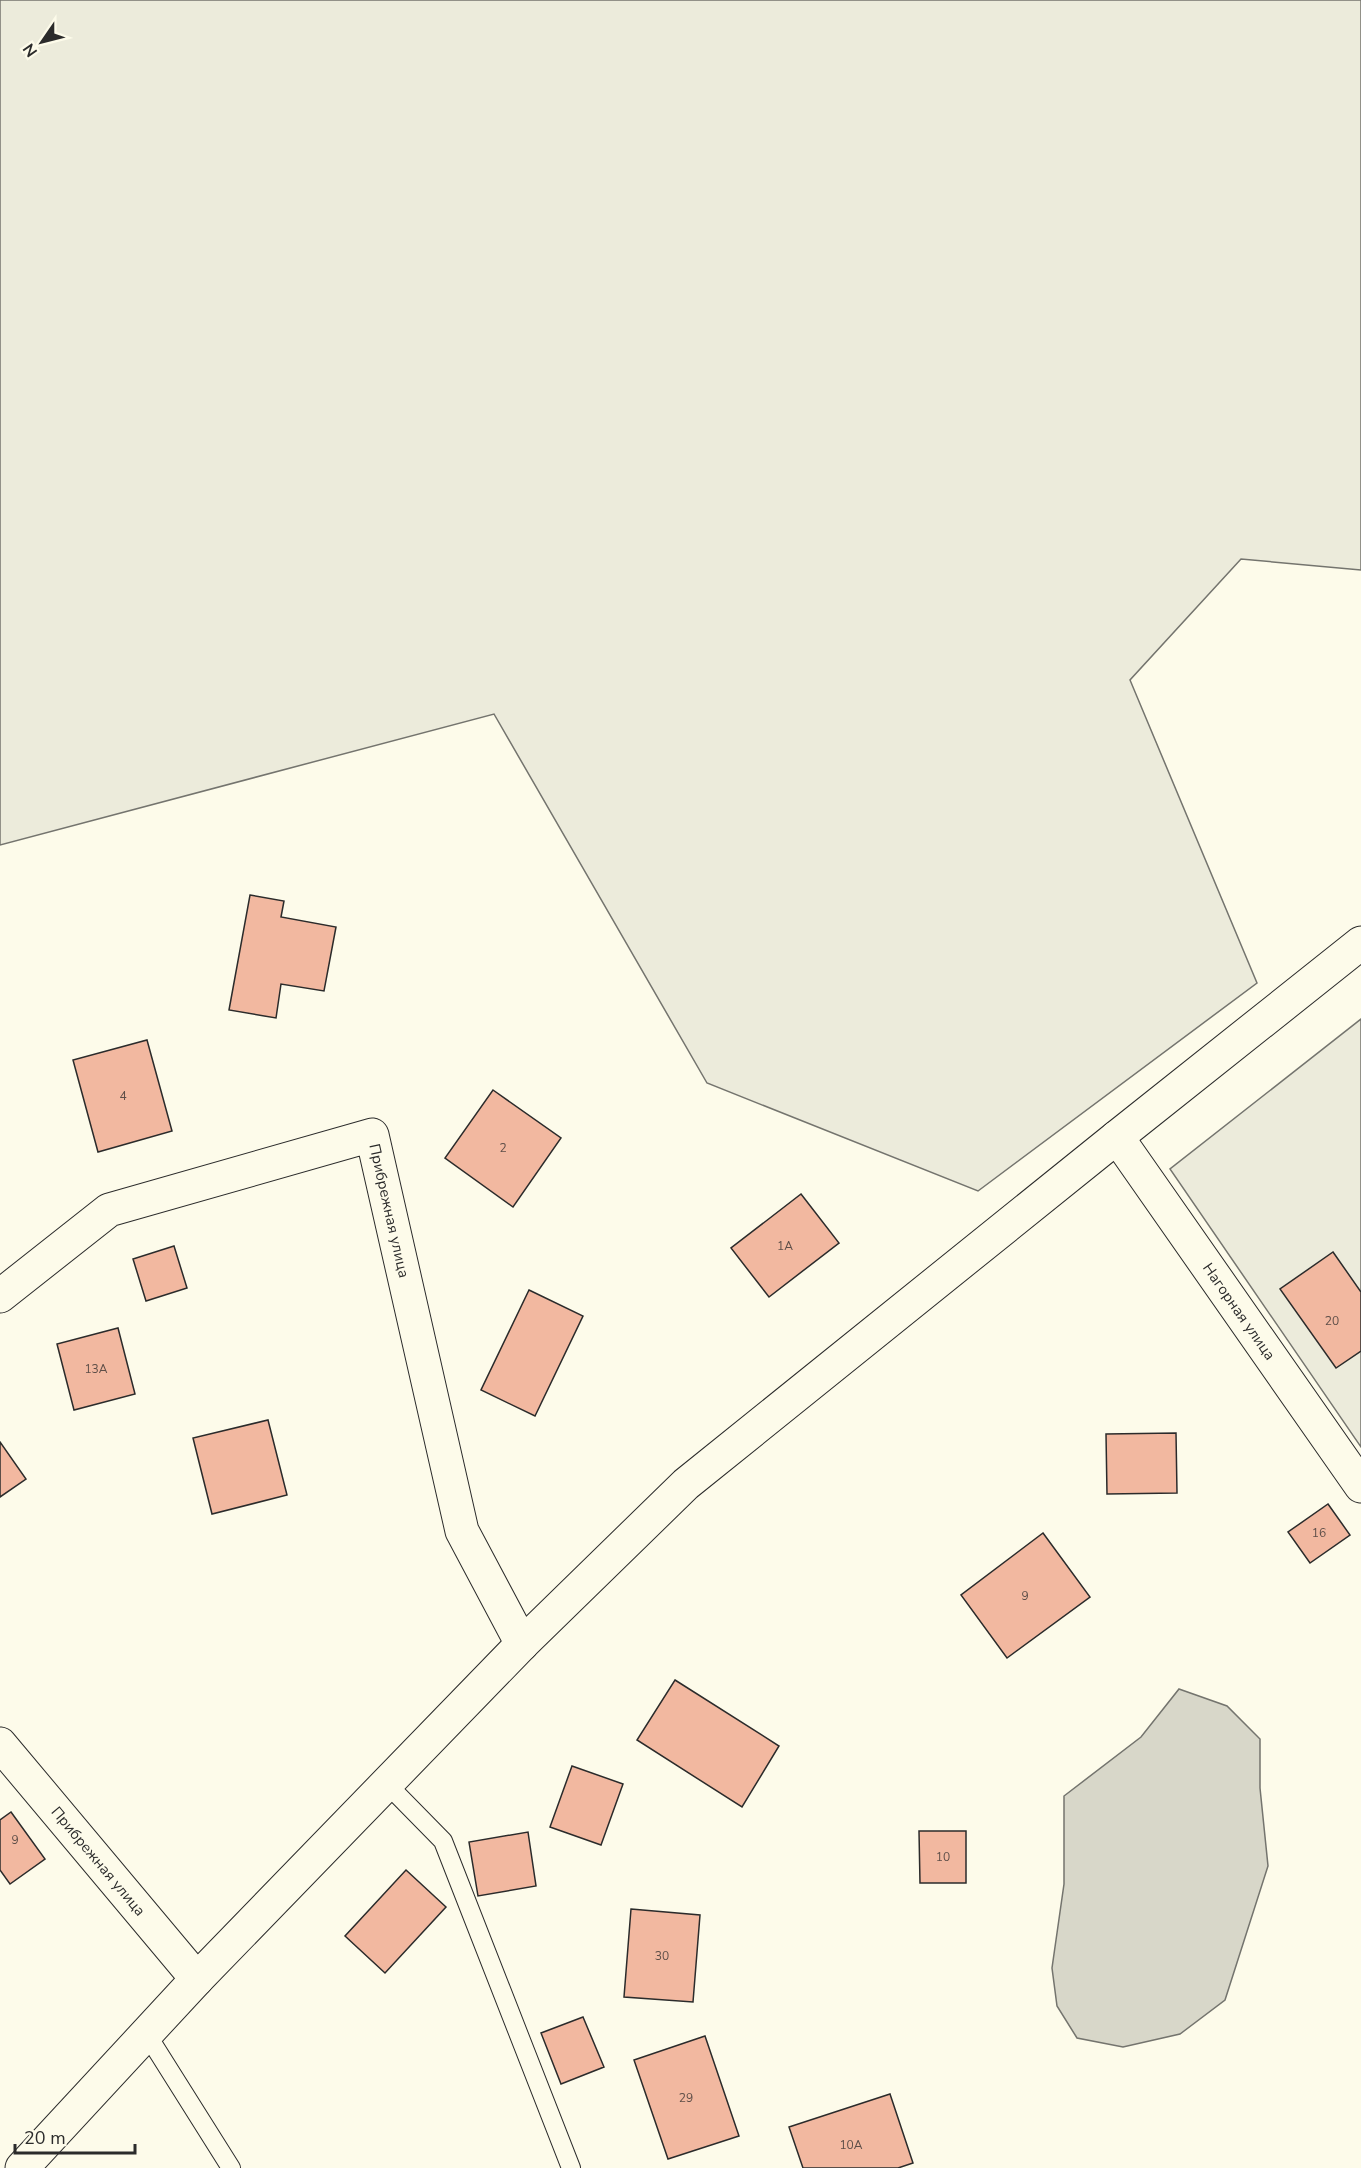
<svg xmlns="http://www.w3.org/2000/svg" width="1361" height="2168" viewBox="0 0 1361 2168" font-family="'Nunito Sans',sans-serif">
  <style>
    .green { fill: #ecebdb; stroke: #74746e; stroke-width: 1.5 }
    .water { fill: #d8d7c9; stroke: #74746e; stroke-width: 1.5 }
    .building { fill: #f2b8a0; stroke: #2b2b2b; stroke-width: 1.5 }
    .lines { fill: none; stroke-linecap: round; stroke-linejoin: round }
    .lane-casing { stroke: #2b2b2b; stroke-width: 20 }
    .street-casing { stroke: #2b2b2b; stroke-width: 35 }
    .secondary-casing { stroke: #2b2b2b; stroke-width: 35 }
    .lane { stroke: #fdfbea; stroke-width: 18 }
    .street { stroke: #fdfbea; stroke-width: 33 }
    .secondary { stroke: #fdfbea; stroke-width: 33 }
    .labels { text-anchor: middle; stroke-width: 4.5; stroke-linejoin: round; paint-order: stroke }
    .number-label { font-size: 12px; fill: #5d4e48 }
    .street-label { font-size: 15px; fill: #2b2b2b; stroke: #fdfbea }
  </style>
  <rect width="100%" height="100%" fill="#fdfbea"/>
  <path class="green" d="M0,0H1361V570L1241,559L1130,680L1257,983L978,1191L707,1083L494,714L0,845Z
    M1361,1019V1447L1170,1169Z"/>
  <path class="water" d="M1179,1689L1227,1706L1260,1739V1788L1268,1866L1225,2000L1180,2034L1123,2047L1077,2038L1057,2006L1052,1968L1064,1884V1796L1141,1737Z"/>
  <path class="building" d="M250,895L284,901L281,917L336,927L324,991L281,984L276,1018L229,1010Z
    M147,1040L172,1131L98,1152L73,1060Z
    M493,1090L561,1138L513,1207L445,1158Z
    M801,1194L839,1243L769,1297L731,1248Z
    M174,1246L187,1288L146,1301L133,1259Z
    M1333,1252L1361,1292V1351L1336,1368L1280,1289Z
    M529,1290L583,1316L535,1416L481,1390Z
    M118,1328L135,1394L74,1410L57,1344Z
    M268,1420L287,1495L212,1514L193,1438Z
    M1176,1433L1177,1493L1107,1494L1106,1434Z
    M0,1442L26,1479L0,1497Z
    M1328,1504L1350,1535L1310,1563L1288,1532Z
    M1043,1533L1090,1597L1007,1658L961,1595Z
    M675,1680L779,1746L742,1807L637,1740Z
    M572,1766L623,1784L601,1845L550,1827Z
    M11,1812L45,1859L10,1884L0,1870V1820Z
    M919,1831H966V1883H920Z
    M528,1832L536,1886L478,1896L469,1842Z
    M406,1870L446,1907L385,1973L345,1936Z
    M631,1909L700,1915L693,2002L624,1997Z
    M583,2017L604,2067L561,2084L541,2033Z
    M705,2036L739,2136L668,2159L634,2060Z
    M890,2094L913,2163L898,2168H803L789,2127Z"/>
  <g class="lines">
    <g class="lane-casing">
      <path id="lane" d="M387,1784L443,1841L571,2168
        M146,2033L231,2168"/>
    </g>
    <g class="street-casing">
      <g id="street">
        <path id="s1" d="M1117,1137L1361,1486"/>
        <path id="s2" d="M0,1296L109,1210L372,1135L462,1531L522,1644"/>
        <path id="s3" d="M0,1744L197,1979"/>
      </g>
    </g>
    <g class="secondary-casing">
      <path id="secondary" d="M22,2168L197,1979L522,1644L686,1484L1117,1137L1361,943"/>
    </g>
    <use href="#lane" class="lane"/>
    <use href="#street" class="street"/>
    <use href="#secondary" class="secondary"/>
  </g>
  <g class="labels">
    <g class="number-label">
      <text x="123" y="1100">4</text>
      <text x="503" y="1152">2</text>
      <text x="785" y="1250">1А</text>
      <text x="1332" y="1325">20</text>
      <text x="96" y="1373">13А</text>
      <text x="1319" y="1537">16</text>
      <text x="1025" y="1600">9</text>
      <text x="15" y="1844">9</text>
      <text x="943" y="1861">10</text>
      <text x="662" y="1960">30</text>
      <text x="686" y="2102">29</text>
      <text x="851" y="2149">10А</text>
    </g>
    <g class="street-label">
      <text dy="5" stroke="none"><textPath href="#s2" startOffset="490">Прибрежная улица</textPath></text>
      <text dy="5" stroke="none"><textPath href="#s1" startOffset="213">Нагорная улица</textPath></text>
      <text dy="5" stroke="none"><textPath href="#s3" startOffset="153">Прибрежная улица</textPath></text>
    </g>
  </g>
  <g transform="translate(42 42) rotate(235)" stroke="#fdfbea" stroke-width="4.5" paint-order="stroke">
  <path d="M0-4.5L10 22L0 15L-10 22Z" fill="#2b2b2b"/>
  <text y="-9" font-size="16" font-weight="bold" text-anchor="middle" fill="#2b2b2b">N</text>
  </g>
  <path d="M15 2144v9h120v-9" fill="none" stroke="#2b2b2b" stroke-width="3"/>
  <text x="24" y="2144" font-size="18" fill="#2b2b2b" stroke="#fdfbea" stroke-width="4.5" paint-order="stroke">20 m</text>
</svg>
